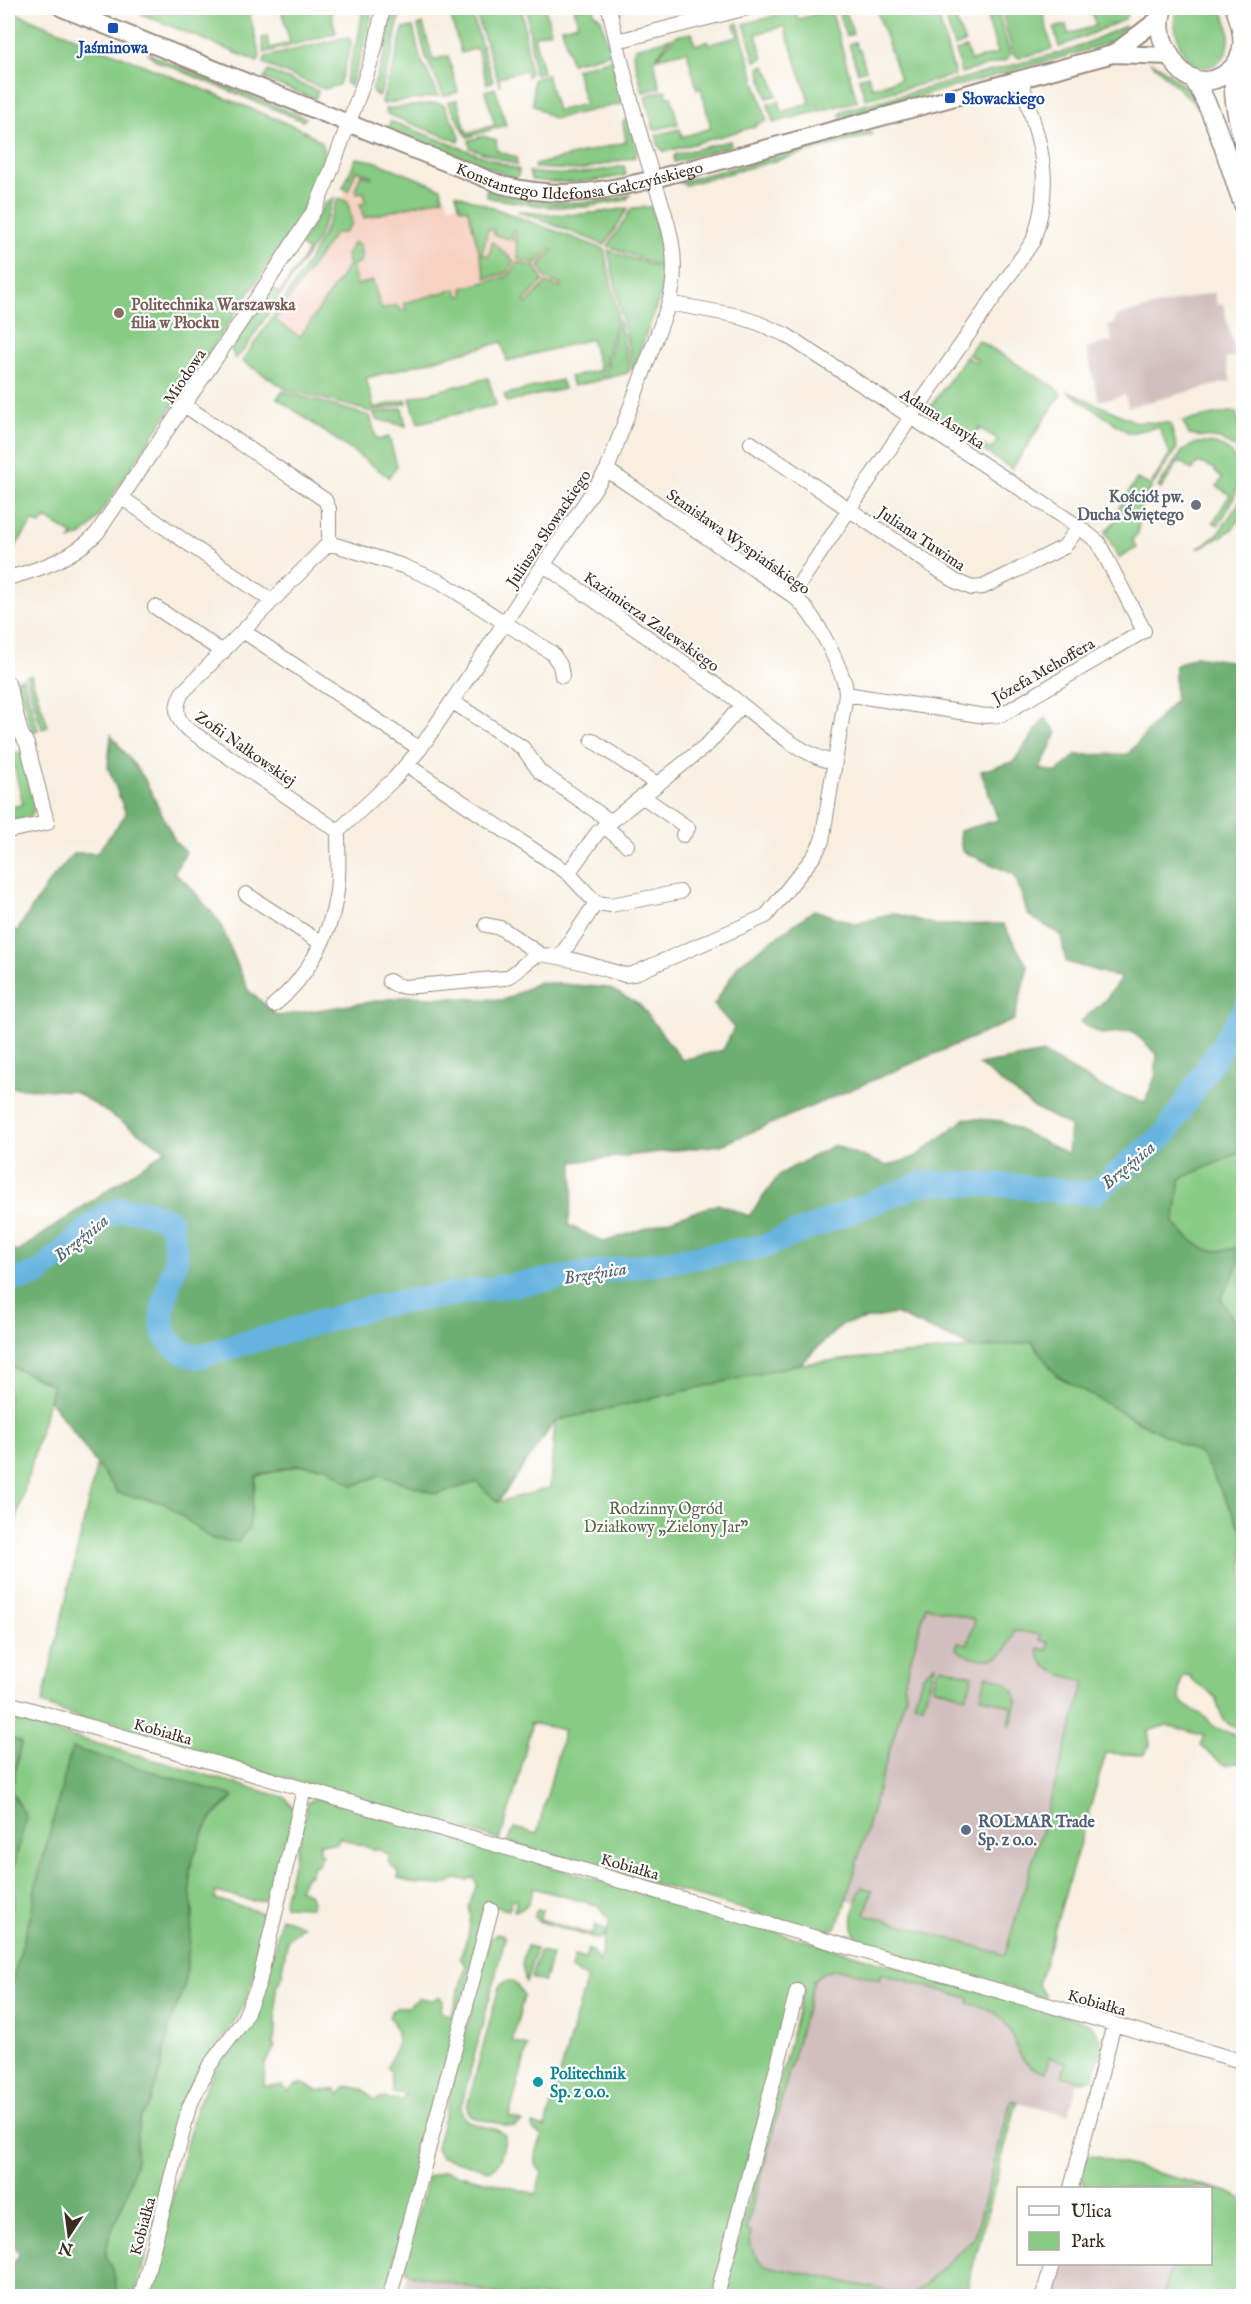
<svg xmlns="http://www.w3.org/2000/svg" width="1251" height="2304" viewBox="0 0 1251 2304" font-family="'IM FELL English',serif">
  <style>
    .built { fill: #f6d2c3 }
    .industrial { fill: #d1bfbd }
    .green { fill: #87cb84; stroke: #617a51; stroke-width: 1.5; fill-rule: evenodd }
    .forest { fill: #6daf72; stroke: #546c48; stroke-width: 1.5 }
    .lines { fill: none; stroke-linecap: round; stroke-linejoin: round }
    .river { stroke: #65b3df; stroke-width: 24 }
    .minor-casing { stroke: #9a8c80; stroke-width: 16 }
    .tertiary-casing { stroke: #9a8c80; stroke-width: 20 }
    .secondary-casing { stroke: #9a8c80; stroke-width: 21 }
    .minor { stroke: #fff; stroke-width: 14 }
    .tertiary { stroke: #fff; stroke-width: 16 }
    .secondary { stroke: #fff; stroke-width: 18 }
    .transit-dot { fill: #1a4fb4; stroke: #fff; stroke-width: 2 }
    .education-dot { fill: #8d6e63; stroke: #fff; stroke-width: 2 }
    .worship-dot { fill: #6b7280; stroke: #fff; stroke-width: 2 }
    .service-dot { fill: #5c6f8a; stroke: #fff; stroke-width: 2 }
    .culture-dot { fill: #0f9aa8; stroke: #fff; stroke-width: 2 }
    .labels { text-anchor: middle; stroke-width: 4.5; stroke-linejoin: round; paint-order: stroke }
    .transit-label { font-size: 16px; font-weight: bold; fill: #164399; stroke: #fff }
    .street-label { font-size: 16px; fill: #3b2a1e; stroke: #fff }
    .education-label { font-size: 16px; font-weight: bold; fill: #785e54; stroke: #fff; text-anchor: start }
    .worship-label { font-size: 16px; font-weight: bold; fill: #5b616d; stroke: #fff; text-anchor: end }
    .park-label { font-size: 16px; fill: #566242; stroke: #fff }
    .service-label { font-size: 16px; font-weight: bold; fill: #4e5e75; stroke: #fff; text-anchor: start }
    .culture-label { font-size: 16px; font-weight: bold; fill: #0d838f; stroke: #fff; text-anchor: start }
    .water-label { font-size: 18px; font-style: italic; fill: #4c616b; stroke: #fff }
  </style>
  <rect width="100%" height="100%" fill="#fff"/>
  <filter id="ink" filterUnits="userSpaceOnUse"><feTurbulence type="fractalNoise" baseFrequency=".0167" numOctaves="2"/><feDisplacementMap in="SourceGraphic" scale="12" xChannelSelector="R" yChannelSelector="G"/><feConvolveMatrix kernelMatrix="1 2 1 2 8 2 1 2 1" color-interpolation-filters="sRGB"/></filter>
  <filter id="wash" filterUnits="userSpaceOnUse"><feTurbulence type="fractalNoise" baseFrequency=".008" numOctaves="4" result="noise"/><feDisplacementMap in="SourceGraphic" scale="24" xChannelSelector="R" yChannelSelector="G"/><feGaussianBlur stdDeviation="1.35" result="paint"/><feColorMatrix in="noise" values="0 0 0 0 0 0 0 0 0 0 0 0 0 0 0 0 0 1.4 0 .05"/><feComposite in="paint" operator="in"/></filter>
  <g filter="url(#wash)">
    <rect width="100%" height="100%" fill="#f8efe1"/>
    <path class="built" d="M357,160L446,196L449,206L463,203L565,244L577,302L255,345L324,244Z"/>
    <path class="industrial" d="M1214,292L1217,305L1223,304L1236,356L1225,359L1231,381L1128,407L1125,395L1099,401L1086,348L1112,341L1108,325L1114,324L1116,316Z
      M1099,1467L1053,1670L1123,1694L1037,1986L868,1936L861,1904L839,1897L945,1532Z
      M842,1959L1078,2028L1088,2042L1069,2115L1017,2102L965,2296H903L738,2261L815,1971Z
      M1093,2156L1228,2192L1202,2296H1055L1064,2264H1210V2188Z
      M410,2267L522,2296H403Z"/>
    <path class="green" d="M143,8H248L260,56L258,62L142,14Z
      M281,8H330L336,33L264,53L262,38L267,37L270,48L290,43Z
      M363,8H373L367,36L351,86L345,83L359,33Z
      M393,8H401L392,54L380,95L377,96L372,91L385,53Z
      M474,8H522L530,73L527,77L526,70L499,77L500,85Z
      M527,8H545L551,31L534,36L543,72L534,74Z
      M574,8H593L594,13L601,19L610,51L608,54L571,63L562,28L578,24Z
      M837,8H857L846,11L853,34L846,36Z
      M876,8H936L955,75L865,99L859,78L868,75L872,88L900,79Z
      M982,8H997L1010,54L1007,60L961,73L956,51L966,48L971,61L998,53L986,14H984Z
      M1001,8H1042L1052,49L1019,58L1013,54Z
      M1091,8H1126L1129,12L1124,20L1059,47L1054,28L1066,25L1068,34L1096,26Z
      M1177,8H1221C1251,66 1189,92 1177,35C1174,25 1173,17 1177,8Z
      M8,10L301,129L322,142L325,161L309,199L289,234L91,527L82,535L70,540L73,535L46,518L41,525L33,521L8,557L14,563L8,571Z
      M795,10L798,19L831,10L857,101L773,123L768,104L779,101L782,112L810,103L784,26L756,34L763,58L755,61L744,24Z
      M952,10L965,43L954,47L944,12Z
      M471,11L493,81L487,84L477,48L461,53L451,17Z
      M738,23L767,121L756,124L757,126L665,152L659,147L656,135L680,129L682,137L711,128L701,88L697,89L687,51L657,58L676,36L692,33L695,45L708,41L710,44L738,37L734,25Z
      M423,24L433,60L448,56L458,92L444,96L426,58L418,26Z
      M1125,26L1131,31L1122,38L1074,54L840,118L841,111L1073,49Z
      M413,27L420,58L439,96L383,104L382,101L393,69L403,29Z
      M347,37L351,40V46L339,85L324,89L266,65L264,63L265,57Z
      M671,38L654,60L660,88L643,92L633,54L635,48Z
      M855,42L858,50H860L866,70L858,72L849,44Z
      M147,53L306,118L303,121L157,61Z
      M612,59L624,103L553,119L533,104V79L547,75L557,111L585,104L576,69Z
      M1151,62C1159,64 1189,89 1194,95C1197,99 1198,104 1200,109Z
      M765,66L768,74L770,73L777,95L767,98L759,67Z
      M268,71L318,91L315,99L264,79Z
      M495,88L506,125L467,137L448,102L457,100L467,133L495,125L485,91Z
      M666,90L667,97L671,96L678,124L654,130L645,96Z
      M437,103L444,105L460,136L459,142L387,114L385,109Z
      M628,118L637,150L635,157L580,170L534,168L535,165L626,142L623,122Z
      M390,122H393L519,170L518,176L515,178L500,172L388,129Z
      M871,132V135L685,185L679,182L857,134Z
      M483,136L496,140L497,151L516,157L517,165L470,148L469,140Z
      M730,141L731,146L674,162V156L677,154Z
      M356,158L374,161L441,188L443,198L364,218L360,204L366,203L364,192L357,193L356,188L361,174L371,178L372,176L356,170L348,191L343,188Z
      M624,166L626,175C595,182 564,185 532,180L529,172C565,177 588,173 624,166Z
      M486,190C535,205 581,207 630,195L626,200L585,207H549L495,199L487,197Z
      M456,194L604,249L618,314L601,380L573,386L570,377L600,370L591,339L507,361L502,342L366,378L374,408L406,400L407,403L372,412L286,389L242,361C278,309 317,257 338,198L348,202L352,223L344,233H335L275,320L300,337L349,265L346,255L354,242L359,244L362,255L360,262L352,266L357,285L373,281L381,309L398,305L401,311L406,310L404,303L456,289L459,296L464,295L462,288L509,276L518,262L536,267L543,281L524,301L526,304L546,283L560,288L561,285L546,279L539,265L553,250L550,249L536,263L518,259L515,230L512,231L513,240L494,235V230L488,229L482,254L489,256L492,242L514,261L507,273L486,278L468,209L460,208Z
      M334,198L317,240L244,350L235,359L231,348L271,288L280,293L308,251L300,245L325,203Z
      M651,207L663,251L664,268L608,246L632,208Z
      M628,208L605,245L518,211C559,217 588,215 628,208Z
      M608,250L664,270L661,294L633,370Z
      M619,319L630,370L627,373L604,379Z
      M978,340L1054,387L1061,394L1012,469L928,415V410L966,357L977,363L978,360L968,354ZM979,428L998,439L991,450L973,438Z
      M488,378L496,405L418,423L410,398Z
      M561,380L564,389L507,402L504,395Z
      M283,391L370,416L377,440L389,437L397,466L389,477L277,398Z
      M1067,391L1136,422L1170,423L1177,448L1153,484L1152,483L1170,454L1159,427L1129,433Z
      M402,408L406,426L376,419L374,414Z
      M1235,411L1243,433V456L1234,447L1220,439L1189,435L1183,421Z
      M1197,443C1209,442 1220,444 1229,451C1251,473 1233,503 1218,525L1213,522L1230,495L1217,486L1222,478L1215,471V469L1198,462L1192,470L1179,461L1161,489L1158,487L1184,449Z
      M1137,479L1152,486L1139,512L1138,534L1132,539L1137,548L1119,558L1105,532L1115,521L1118,509Z
      M1243,497C1244,530 1223,536 1197,549L1217,535Z
      M31,675C36,693 43,709 48,727L42,729L26,676Z
      M23,678L38,730L32,732L17,680Z
      M21,752L35,804C35,820 21,820 8,823V808L23,804L14,765L8,766V756Z
      M1243,1151V1247C1203,1255 1203,1251 1174,1224L1180,1179Z
      M1243,1255V1337L1221,1299Z
      M1032,1342L1056,1375L1121,1412L1202,1455L1243,1532V1731C1226,1726 1218,1716 1217,1698L1191,1679V1676L1182,1675C1175,1711 1184,1701 1206,1718C1207,1718 1212,1725 1212,1725C1221,1731 1234,1734 1243,1737V1755L1240,1762L1224,1765L1200,1745L1204,1736L1167,1725L1148,1731L1150,1745L1143,1755L1106,1753L1038,1986L1046,1995L1045,1998L863,1945C845,1927 854,1909 861,1887L872,1890L865,1914L1005,1955L1085,1682C1066,1674 1039,1674 1038,1648L1047,1650L1049,1643L1040,1640L1041,1635L1014,1630C1008,1654 999,1664 973,1657C967,1655 961,1653 956,1649L958,1642L968,1644L975,1620L926,1606L904,1683L906,1694L840,1920L835,1928L822,1932L508,1842L514,1828L537,1834L564,1730L530,1723L531,1726L517,1785L500,1840L88,1721L42,1704L97,1464L118,1493L164,1503L182,1514L249,1527L256,1476C275,1473 313,1458 330,1468C338,1473 346,1480 353,1486L380,1475L437,1494L477,1482L498,1502L550,1488L555,1421L800,1364Z
      M8,1365L53,1385L8,1550Z
      M935,1665L923,1705L914,1703L923,1675Z
      M942,1667L973,1676L966,1697L933,1687L938,1670Z
      M987,1675C1019,1685 1020,1696 1011,1726L1008,1725L1013,1707L981,1697Z
      M8,1718L286,1798L292,1807L295,1808L275,1899L252,1901L216,1892L215,1899L257,1911L262,1913L268,1920C260,1953 254,1988 237,2018C222,2044 200,2065 188,2092L135,2296H117L113,2269L106,2256L108,2240L127,2194L136,2160L137,2134L141,2117L149,2105L161,2068L170,2022L184,1988L193,1914L190,1890V1868L201,1837L212,1818L234,1797L72,1748L36,1885L31,1914L8,1995V1922L15,1895L13,1871L26,1816L11,1791L21,1743L8,1737Z
      M316,1798L1082,2021L1095,2028L1103,2046L1093,2078L1083,2081L1062,2076L1066,2062L1049,2057L1045,2073C1010,2062 1020,2036 999,2016C991,2008 978,2006 968,2003L969,1998L881,1974L879,1980C858,1974 832,1961 814,1980L746,2230L751,2231C748,2247 754,2257 767,2266L912,2296L975,2237L1011,2100L1017,2102L965,2296H723L804,1988L795,1985L713,2296H507L408,2273L404,2265L428,2176L445,2171L536,2194L542,2172C530,2164 538,2148 542,2136L534,2131L533,2124L545,2128L587,1978L571,1969L574,1956L585,1959L588,1949L592,1951L599,1962L610,1920L604,1914L600,1906L533,1888C530,1900 528,1910 514,1911L517,1900L512,1899L509,1910L489,1905L385,2296H146L196,2108L212,2074L247,2025L256,2007L268,1974L281,1917L303,1926L288,1939L282,1969L283,1975L276,1987V2030L273,2044L275,2047L265,2064L264,2086H283L288,2091C303,2080 301,2083 315,2090C321,2092 330,2090 336,2089L339,2095L347,2086L364,2090L375,2101L380,2098L403,2100L405,2094L392,2092L391,2072L387,2067C397,2045 404,2038 389,2016C393,2008 399,2005 408,2007L419,1998L433,2000L439,1996L443,2001L441,2008L442,2013L452,2015L466,1965L460,1958L468,1936L471,1915L469,1906L477,1884L473,1877L468,1880L456,1879L443,1885L418,1884L398,1879L399,1872L388,1862L390,1856L377,1848L375,1850L339,1837L337,1844L319,1843V1853L323,1854L318,1865L313,1866L310,1875L307,1874L299,1889L309,1893L312,1902L311,1907L285,1906L284,1901L308,1802Z
      M537,1910H542L540,1919L592,1935L595,1925L602,1928L605,1931L604,1938L598,1939L538,1921L534,1917Z
      M496,1934H502L505,1938L461,2107C463,2132 492,2122 505,2135C504,2147 501,2167 489,2170L445,2158L440,2156L436,2148L490,1938Z
      M527,1946L536,1948L526,1983L522,1964Z
      M539,1951L552,1955L544,1982L531,1978Z
      M506,1981C516,1980 520,1989 524,1996L512,2042L528,2046L509,2117L522,2122L514,2127L472,2117L468,2112L467,2107L499,1987Z
      M1086,2154L1228,2192L1243,2199V2296H1162L1173,2264H1210V2188H1084L1081,2176Z"/>
    <path class="forest" d="M1195,656L1242,663L1243,657V1151L1180,1179L1174,1224C1203,1251 1203,1255 1243,1247V1255L1221,1299L1243,1337V1532L1202,1455L1121,1412L1056,1375L1032,1342L976,1349L895,1314L843,1324L800,1364L555,1421L498,1502L477,1482L437,1494L380,1475L353,1486L328,1467L295,1465L256,1476L249,1527L238,1542L212,1539L164,1503L118,1493L49,1399L53,1385L8,1365V1247L17,1252L166,1150L74,1091L8,1087V928L17,931L47,885L74,853H97L126,814L108,767L111,735L144,778L176,843L186,852L174,873L189,885L220,923L248,990L278,1016L409,996L504,1000L539,982L609,988L640,1005L682,1060L723,1050L734,1028L714,1005L739,964L814,910L856,924L893,913L936,925L1003,924L1028,967L1014,1020L721,1145L573,1162V1191L568,1225L604,1242L718,1204L749,1216L780,1174L834,1145L887,1166L915,1157L966,1118L1001,1121L1068,1154L1070,1126L1032,1106L979,1065L1044,1053L1105,1089L1145,1102L1155,1077L1157,1054L1132,1031L1101,1034L1080,1022L1105,1000L1121,978L1066,962L1061,935L1028,915L1015,875L962,851L959,831L998,820L981,771L1013,762L1045,718L1057,732L1040,769L1057,772L1076,755L1128,754L1175,700V666Z
      M8,1737L21,1742L11,1791L26,1816L13,1871L15,1895L8,1922Z
      M72,1748L234,1796L211,1818L201,1837L190,1868V1890L193,1914L184,1988L170,2022L161,2068L149,2105L141,2117L137,2134L136,2160L127,2194L108,2240L106,2256L113,2269L118,2294L117,2296H8V2272L20,2253L8,2239V1995L31,1915L36,1885Z"/>
    <g class="lines">
      <path class="river" d="M8,1277L22,1278L38,1274L102,1217L122,1209L145,1211L170,1221C172,1232 176,1246 176,1257C176,1263 173,1270 171,1275C162,1313 148,1342 197,1357L376,1306L762,1247L923,1183L1002,1185L1093,1194L1166,1133L1244,1011"/>
    </g>
  </g>
  <g filter="url(#ink)">
    <g class="lines">
      <g class="minor-casing">
        <path id="minor" d="M617,41L747,8
          M669,303L734,315L758,323L786,335L1079,527L1098,542L1144,631L1001,715L985,716L846,694
          M184,405L325,500L329,509V543
          M751,443L955,581L972,588L983,587L1064,547L1079,527
          M122,498L272,601
          M544,565C605,608 667,650 727,693C756,715 799,756 834,762
          M8,578C41,569 73,558 97,533L269,280L315,209L329,176L366,76L375,48L383,8
          M792,595L911,417L1033,241C1056,176 1038,141 1021,79
          M155,607L223,652
          M243,631L420,749
          M8,683L21,733L27,744L47,823L8,831
          M453,702L523,748L540,772L610,821
          M592,740L657,784
          M407,765L568,873L598,832L709,743L742,705
          M642,796L688,828L683,835
          M604,826L627,845
          M338,831L186,728C175,717 175,707 182,693L329,543L403,566L441,582L552,653L560,665L562,676
          M568,873L596,903L611,905L680,892
          M246,894L321,943
          M486,925L501,928L541,955
          M560,957L596,903
          M389,981L396,985L405,987L505,978C518,974 524,961 536,956C552,951 607,970 625,975L633,974L766,916L814,856L822,841L846,694L845,684C836,658 814,611 792,595L607,470
          M274,1005C305,980 330,937 336,897C340,876 338,853 338,831L395,778L420,749L607,470L669,303C684,248 661,207 646,155C632,107 620,57 609,8
          M8,1703L1244,2062
          M1071,2188L1114,2024
          M141,2296L189,2107L209,2066L243,2021L259,1983L304,1789
          M390,2296L491,1910
          M717,2296L797,1991
          M1043,2296L1052,2264"/>
      </g>
      <g class="tertiary-casing">
        <g id="tertiary">
          <path id="s1" d="M62,8L502,185C559,199 598,193 654,179L1113,54L1170,56"/>
          <path d="M1113,54L1160,18"/>
        </g>
      </g>
      <g class="secondary-casing">
        <path id="secondary" d="M1163,8C1158,23 1160,38 1168,52C1173,62 1179,71 1189,77C1209,88 1235,74 1241,53C1245,38 1240,22 1235,8
          M1235,66C1231,93 1237,117 1244,143
          M1193,78C1217,117 1228,164 1244,206"/>
      </g>
      <use href="#minor" class="minor"/>
      <use href="#tertiary" class="tertiary"/>
      <use href="#secondary" class="secondary"/>
    </g>
  </g>
  <g class="transit-dot">
    <rect x="107" y="22" width="12" height="12" rx="3"/>
    <rect x="944" y="92" width="12" height="12" rx="3"/>
  </g>
  <circle class="education-dot" cx="119" cy="313" r="6"/>
  <circle class="worship-dot" cx="1196" cy="505" r="6"/>
  <circle class="service-dot" cx="966" cy="1830" r="6"/>
  <circle class="culture-dot" cx="538" cy="2082" r="6"/>
  <g class="labels">
    <g class="transit-label">
      <text x="113" y="53">Jaśminowa</text>
      <text x="962" y="104" text-anchor="start">Słowackiego</text>
    </g>
    <g class="street-label">
      <text dy="6" stroke="none"><textPath href="#s1" startOffset="552">Konstantego Ildefonsa Gałczyńskiego</textPath></text>
      <text transform="translate(184 376) rotate(-56)" y="6">Miodowa</text>
      <text transform="translate(943 418) rotate(33)" y="6">Adama Asnyka</text>
      <text transform="translate(548 528) rotate(-56)" y="6">Juliusza Słowackiego</text>
      <text transform="translate(922 538) rotate(34)" y="6">Juliana Tuwima</text>
      <text transform="translate(739 541) rotate(35)" y="6">Stanisława Wyspiańskiego</text>
      <text transform="translate(652 621) rotate(35)" y="6">Kazimierza Zalewskiego</text>
      <text transform="translate(1043 670) rotate(-30)" y="6">Józefa Mehoffera</text>
      <text transform="translate(246 748) rotate(35)" y="6">Zofii Nałkowskiej</text>
      <text transform="translate(163 1731) rotate(16)" y="6">Kobiałka</text>
      <text transform="translate(630 1866) rotate(16)" y="6">Kobiałka</text>
      <text transform="translate(1097 2002) rotate(16)" y="6">Kobiałka</text>
      <text transform="translate(142 2226) rotate(-75)" y="6">Kobiałka</text>
    </g>
    <g class="education-label">
      <text x="131" y="310">Politechnika Warszawska<tspan x="131" dy="18">filia w Płocku</tspan></text>
    </g>
    <g class="worship-label">
      <text x="1184" y="502">Kościół pw.<tspan x="1184" dy="18">Ducha Świętego</tspan></text>
    </g>
    <g class="park-label">
      <text x="666" y="1514">Rodzinny Ogród<tspan x="666" dy="18">Działkowy „Zielony Jar”</tspan></text>
    </g>
    <g class="service-label">
      <text x="978" y="1827">ROLMAR Trade<tspan x="978" dy="18">Sp. z o.o.</tspan></text>
    </g>
    <g class="culture-label">
      <text x="550" y="2079">Politechnik<tspan x="550" dy="18">Sp. z o.o.</tspan></text>
    </g>
    <g class="water-label">
      <text transform="translate(1128 1165) rotate(-40)" y="6">Brzeźnica</text>
      <text transform="translate(81 1238) rotate(-39)" y="6">Brzeźnica</text>
      <text transform="translate(595 1273) rotate(-9)" y="6">Brzeźnica</text>
    </g>
  </g>
  <rect width="1251" height="2304" fill="none" stroke="#fff" stroke-width="30"/>
  <rect x="1017" y="2187" width="195" height="78" fill="#ffffff" stroke="#b1aaa5" stroke-width="1.5"/>
  <rect x="1029" y="2206" width="30" height="9" fill="#ffffff" stroke="#b1aaa5" stroke-width="1.5"/>
  <text x="1071" y="2217" font-size="18" fill="#3b2a1e">Ulica</text>
  <rect x="1029" y="2232" width="30" height="18" fill="#87cb84" stroke="#b1aaa5" stroke-width="1.5"/>
  <text x="1071" y="2247" font-size="18" fill="#3b2a1e">Park</text>
  <g transform="translate(69 2235) rotate(193)" stroke="#ffffff" stroke-width="4.5" paint-order="stroke">
  <path d="M0-4.5L10 22L0 15L-10 22Z" fill="#3b2a1e"/>
  <text y="-9" font-size="16" font-weight="bold" text-anchor="middle" fill="#3b2a1e">N</text>
  </g>
</svg>
